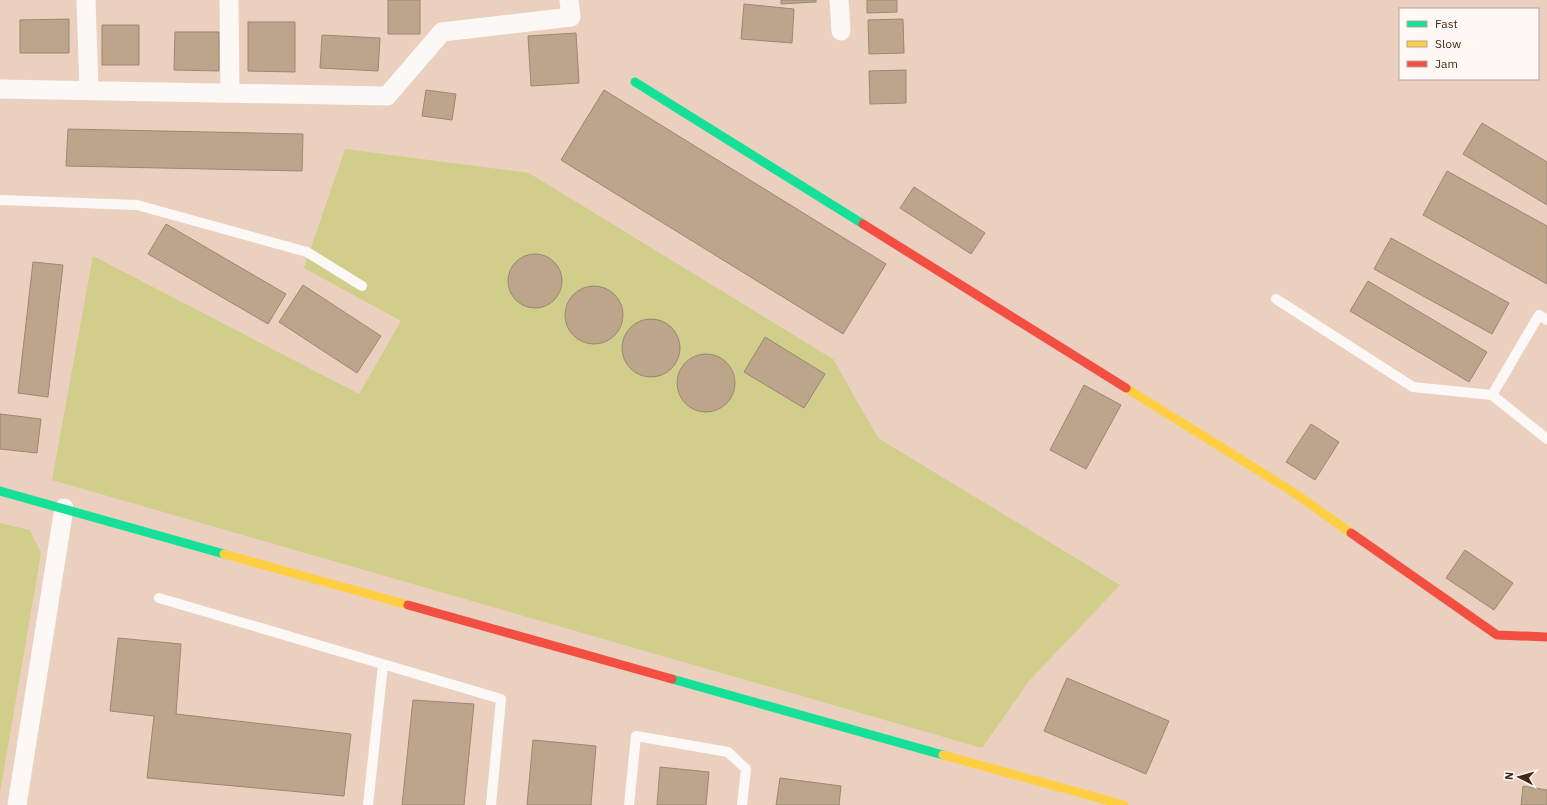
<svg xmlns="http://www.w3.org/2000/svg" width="1547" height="805" viewBox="0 0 1547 805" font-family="'IBM Plex Sans',sans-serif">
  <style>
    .green { fill: #d1cd8b }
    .building { fill: #bca58b; stroke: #9a8774 }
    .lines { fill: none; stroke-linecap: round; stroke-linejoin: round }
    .lane { stroke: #fcf8f5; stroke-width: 10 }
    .street { stroke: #fcf8f5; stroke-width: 19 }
    .fast { stroke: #16e098; stroke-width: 9 }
    .slow { stroke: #ffcf43; stroke-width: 9 }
    .jam { stroke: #f24e42; stroke-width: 9 }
  </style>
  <rect width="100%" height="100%" fill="#ebd0bf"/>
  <path class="green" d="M345,149L529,173L833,359L878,438L1120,585L1029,681L982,748L52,480L93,256L359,394L401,321L304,268Z
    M0,523L30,530L41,553L0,793Z"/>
  <path class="building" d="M388,0H420V34H388Z
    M781,0H816V2L781,4Z
    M867,0H897V12L867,13Z
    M744,4L794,9L792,43L741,39Z
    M69,19V53H20V20Z
    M903,19L904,53L869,54L868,20Z
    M248,22H295V72L248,71Z
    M102,25H139V65H102Z
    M175,32H219V71L174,70Z
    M576,33L579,83L531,86L528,36Z
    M322,35L380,38L378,71L320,68Z
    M906,70V103L870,104L869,71Z
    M426,90L456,94L452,120L422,116Z
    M604,90L886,264L843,334L561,160Z
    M1482,123L1547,162V205L1463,154Z
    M68,129L303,134L302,171L66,166Z
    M1447,171L1547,226V284L1423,215Z
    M914,187L985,233L971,254L900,208Z
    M166,224L286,294L268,324L148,254Z
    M1391,238L1509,303L1492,334L1374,269Z
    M508 281a27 27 0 1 1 54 0a27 27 0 1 1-54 0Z
    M33,262L63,265L48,397L18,393Z
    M1368,281L1487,352L1469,382L1350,311Z
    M303,285L381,336L357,373L279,322Z
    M565 315a29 29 0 1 1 58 0a29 29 0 1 1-58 0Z
    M622 348a29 29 0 1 1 58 0a29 29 0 1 1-58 0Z
    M765,337L825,374L804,408L744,372Z
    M677 383a29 29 0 1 1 58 0a29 29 0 1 1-58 0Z
    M1084,385L1121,405L1086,469L1050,450Z
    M0,414L41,419L37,453L0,449Z
    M1311,424L1339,442L1315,480L1286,462Z
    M1465,550L1513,583L1494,610L1446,578Z
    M118,638L181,644L176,714L351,734L344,796L147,778L154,716L110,711Z
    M1067,678L1169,721L1146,774L1044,731Z
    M413,700L474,704L464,805H402Z
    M533,740L596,746L591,805H527Z
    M660,767L709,772L706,805H657Z
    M780,778L841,786L839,805H776Z
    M1523,786L1547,790V805H1521Z"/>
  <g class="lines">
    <path class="lane" d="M0,200L137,205L307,252L362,286
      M1276,299L1413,387L1492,395
      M1547,320L1539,315L1492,395L1547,439
      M159,598L501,699L491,805
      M368,805L383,665
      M629,805L636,736L728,752L746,769L742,805"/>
    <path class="street" d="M86,0L89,90
      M229,0L230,92
      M839,0L841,31
      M0,89L387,96L442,32L571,17L569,0
      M17,805L64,508"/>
    <path class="fast" d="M635,82L863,224
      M0,491L224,554
      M672,679L943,755"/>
    <path class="slow" d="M1126,388L1293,492L1351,533
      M224,554L408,605
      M943,755L1124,805"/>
    <path class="jam" d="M863,224L1126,388
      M1351,533L1497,635L1547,637
      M408,605L672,679"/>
  </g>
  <rect x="1399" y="8" width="140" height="72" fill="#fff8f4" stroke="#b3a59c"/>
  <rect x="1407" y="21" width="20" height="6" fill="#16e098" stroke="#b3a59c"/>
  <text x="1435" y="28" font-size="12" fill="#402919">Fast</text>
  <rect x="1407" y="41" width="20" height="6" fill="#ffcf43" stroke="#b3a59c"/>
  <text x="1435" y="48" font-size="12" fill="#402919">Slow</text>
  <rect x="1407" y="61" width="20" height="6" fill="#f24e42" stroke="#b3a59c"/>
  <text x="1435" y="68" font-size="12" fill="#402919">Jam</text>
  <g transform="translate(1519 777) rotate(276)" stroke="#fff8f4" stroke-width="3" paint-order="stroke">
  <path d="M0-3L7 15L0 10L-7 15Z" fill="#402919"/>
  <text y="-6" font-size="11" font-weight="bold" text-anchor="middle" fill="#402919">N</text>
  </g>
</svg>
